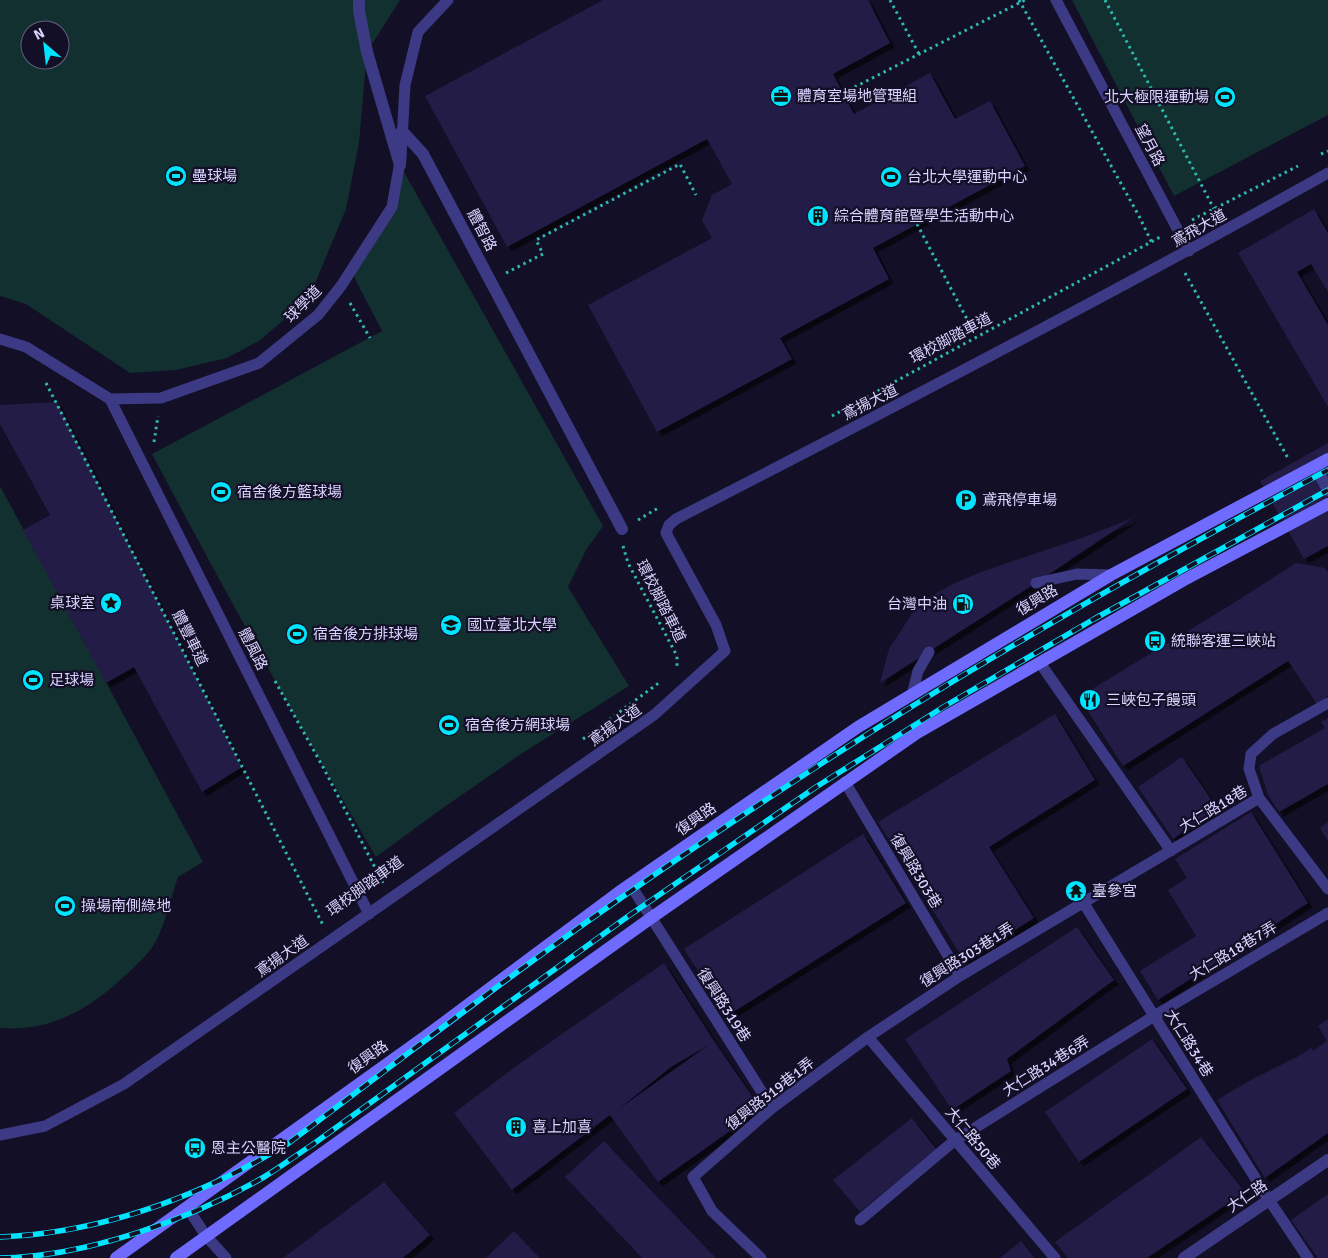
<svg xmlns="http://www.w3.org/2000/svg" width="1328" height="1258" viewBox="0 0 1328 1258" font-family="Signika,'Noto Sans TC',sans-serif">
  <style>
    .green { fill: #12302f; fill-rule: evenodd }
    .building { fill: #241b47; fill-rule: evenodd; filter: url(#shadow) }
    .lines { fill: none; stroke-linecap: round; stroke-linejoin: round }
    .path { stroke: #2fb8b0; stroke-width: 3; stroke-dasharray: 2.5 4; stroke-linecap: butt }
    .lane { stroke: #3d3a85; stroke-width: 11 }
    .street { stroke: #3d3a85; stroke-width: 12 }
    .secondary { stroke: #6f6bff; stroke-width: 12 }
    .rail-casing { stroke: #00e5ff; stroke-width: 5.5 }
    .rail { stroke: #130f26; stroke-width: 4; stroke-dasharray: 11; stroke-linecap: butt }
    .labels { text-anchor: middle; stroke-width: 4.5; stroke-linejoin: round; paint-order: stroke }
    .poi-label { font-size: 15px; fill: #d9d4ff; stroke: #130f26; text-anchor: start }
    .street-label { font-size: 15px; fill: #d9d4ff; stroke: #130f26 }
  </style>
  <defs>
    <filter id="shadow"><feDropShadow dx="4.5" dy="4.5" stdDeviation="0" flood-color="#0009"/></filter>
  </defs>
  <rect width="100%" height="100%" fill="#130f26"/>
  <path class="green" d="M0,0H400L367,52L359,143L346,209L309,298L259,341L227,358L176,370L130,373L26,304L0,296ZM30,30H60V60H30Z
    M1072,0H1328V115L1174,196Z
    M400,165L603,526L586,550L568,587L629,686L524,752L440,810L376,857C298,724 224,590 152,454L382,331L351,271L392,207Z
    M0,486L203,862L178,877C171,897 166,921 157,939C151,952 137,964 127,974C91,1008 52,1032 0,1028Z"/>
  <path class="building" d="M603,0H868L890,43L833,74L854,114L930,73L955,119L990,101L1025,166L873,248L889,279L780,338L792,359L657,432L588,305L712,238L702,220L712,195L732,184L707,139L507,247L425,96Z
    M1314,209L1328,233V292L1311,264L1297,272L1328,325V407L1238,253Z
    M57,402L242,767L202,792L134,667L106,683L23,530L50,515L0,424V405Z
    M1328,443V546L1304,559L1260,481Z
    M1133,518L1036,583L880,683L889,649L913,612L931,596L951,585L978,573L1084,537Z
    M1296,563L1325,568L1328,572V696L1317,704L1288,661L1123,766L1079,697L1232,604Z
    M1055,714L1095,780L989,847L1034,918L965,962L878,822Z
    M1328,718V784L1279,812L1268,795L1259,766L1325,728L1321,722Z
    M1182,757L1217,808L1173,839L1138,787Z
    M1251,812L1308,903L1158,1000L1140,971L1196,936L1168,890L1187,878L1175,859Z
    M1328,822V841L1320,828Z
    M863,834L906,903L727,1016L684,949Z
    M1077,927L1114,980L1007,1059L1011,1071L952,1110L905,1039Z
    M664,963L714,1041L761,1109L658,1182L610,1115L512,1190L454,1113L519,1064ZM710,1044L616,1111L671,1067Z
    M1328,1019V1133L1265,1178L1217,1100L1251,1080L1297,1057L1311,1048L1313,1051L1327,1041L1318,1026Z
    M1152,1039L1187,1089L1079,1162L1045,1112Z
    M912,1118L936,1149L860,1212L833,1180Z
    M1201,1137L1245,1192L1147,1258H1068L1055,1242Z
    M604,1141L716,1258H642L565,1177Z
    M384,1182L430,1235L403,1258H283Z
    M1328,1194V1258H1318L1291,1220Z
    M514,1231L540,1258H486Z
    M1021,1241L1035,1258H1000Z"/>
  <g class="lines">
    <path class="path" d="M890,0L919,54
      M1019,0L1139,216L1152,243
      M1105,0L1214,209
      M843,93L1025,0
      M1321,154L1328,151
      M1192,220L1298,166
      M917,224L969,323
      M506,273L543,254L536,240L680,164L696,195
      M1185,273L1289,460
      M350,303L370,338
      M46,383L323,925
      M832,416L1162,236
      M154,442L158,416
      M638,520L658,508
      M623,546L628,563L677,656V669
      M275,681L323,767L383,883
      M583,739L660,682"/>
    <path class="lane" d="M1056,0L1189,251
      M402,140L405,85L418,32L448,0
      M0,339L26,347L110,399L161,398L259,363L318,315L341,286L392,207L401,156
      M110,399L369,914
      M1036,583L1077,574L1111,575
      M1040,663L1171,851
      M912,695L918,671L929,652
      M845,782L960,976
      M1259,798L1249,769L1251,754L1273,734L1328,703
      M630,884L772,1108
      M1083,902L1269,1200L1308,1258
      M868,1037L1055,1258
      M0,1135L45,1126L124,1084L654,715L725,651L716,625L666,533L669,525L676,519C895,407 1114,293 1328,173
      M187,1207L206,1236L226,1258
      M860,1220L954,1141L1154,1016L1328,913
      M761,1258L712,1211L693,1177L772,1108L868,1037L960,976L1259,798L1328,889"/>
    <path class="street" d="M359,0V11L367,52L400,165L402,131L423,154L622,529
      M1315,466L1328,490
      M1184,1258L1328,1160"/>
    <path class="secondary" d="M116,1258L426,1036L619,892L858,727L1111,575L1328,459
      M176,1258L651,918L917,733L1184,580L1328,504"/>
    <g class="rail-casing">
      <path id="rail" d="M0,1237C102,1233 198,1197 286,1145C376,1078 465,1009 556,944C639,884 724,827 810,771C977,662 1152,564 1328,470
        M0,1258C86,1257 191,1219 264,1177C281,1167 296,1155 312,1145L627,917L816,787L945,706L1094,619L1328,490"/>
    </g>
    <use href="#rail" class="rail"/>
  </g>
  <defs>
    <g id="office-disc" transform="scale(1.125)"><circle r="9.5" fill="#00e5ff" stroke="#130f26"/><path d="M-6-3h4V-5.5h4V-3h4V5H-6ZM-1-4.5V-3h2v-1.5ZM-6 0V1H6V0Z" fill="#111"/></g>
    <g id="stadium-disc" transform="scale(1.125)"><circle r="9.5" fill="#00e5ff" stroke="#130f26"/><path d="M0-5a6.5 5 0 1 0 0 10a6.5 5 0 1 0 0-10ZM-3.5-1.8h7v3.6h-7Z" fill="#111"/></g>
    <g id="building-disc" transform="scale(1.125)"><circle r="9.5" fill="#00e5ff" stroke="#130f26"/><path d="M-4-6H4V6H1V3H-1V6H-4ZM-2.5-4.3h1.7v1.8h-1.7ZM.8-4.3h1.7v1.8H.8ZM-2.5-1h1.7V.8h-1.7ZM.8-1h1.7V.8H.8Z" fill="#111"/></g>
    <g id="parking-disc" transform="scale(1.125)"><circle r="9.5" fill="#00e5ff" stroke="#130f26"/><path d="M-3.5-5.5H1a3.5 3.5 0 0 1 0 7H-1V5.5H-3.5ZM-1-3.4V-.6H.8a1.4 1.4 0 0 0 0-2.8Z" fill="#111"/></g>
    <g id="sight-disc" transform="scale(1.125)"><circle r="9.5" fill="#00e5ff" stroke="#130f26"/><path d="M0-6L1.8-2.2L6-1.7L2.9 1.2L3.7 5.4L0 3.3L-3.7 5.4L-2.9 1.2L-6-1.7L-1.8-2.2Z" fill="#111"/></g>
    <g id="fuel-disc" transform="scale(1.125)"><circle r="9.5" fill="#00e5ff" stroke="#130f26"/><path d="M-5.5-6h7V0h2V4h1.3V-2.5L3-4.5l.8-.8L6-3V5H2.5V1h-1V6h-7ZM-4.2-4.7v3.2H.2V-4.7Z" fill="#111"/></g>
    <g id="university-disc" transform="scale(1.125)"><circle r="9.5" fill="#00e5ff" stroke="#130f26"/><path d="M0-5L7-2L0 1L-7-2ZM-4 1L0 2.5L4 1V4Q0 6-4 4Z" fill="#111"/></g>
    <g id="bus-disc" transform="scale(1.125)"><circle r="9.5" fill="#00e5ff" stroke="#130f26"/><path d="M-5-6H5V4H4V6H2V4H-2V6H-4V4H-5ZM-3.5-4V0h7V-4ZM-3.5 1.2v1.5H-2V1.2ZM2 1.2v1.5H3.5V1.2Z" fill="#111"/></g>
    <g id="restaurant-disc" transform="scale(1.125)"><circle r="9.5" fill="#00e5ff" stroke="#130f26"/><path d="M-5-6h1v4h1v-4h1v4h1v-4h1v5L-1.5 .5V6h-2V.5L-5-1ZM5-6V6H3V1.5H1.5Q1.5-4 5-6Z" fill="#111"/></g>
    <g id="temple-disc" transform="scale(1.125)"><circle r="9.5" fill="#00e5ff" stroke="#130f26"/><path d="M0-6L5-2H3V0L6.5 2.5H4V6H1.5V3h-3V6H-4V2.5H-6.5L-3 0V-2H-5Z" fill="#111"/></g>
  </defs>
  <g fill-rule="evenodd">
    <use href="#office-disc" x="781" y="96"/>
    <use href="#stadium-disc" x="1225" y="97"/>
    <use href="#stadium-disc" x="176" y="176"/>
    <use href="#stadium-disc" x="891" y="177"/>
    <use href="#building-disc" x="818" y="216"/>
    <use href="#stadium-disc" x="221" y="492"/>
    <use href="#parking-disc" x="966" y="500"/>
    <use href="#sight-disc" x="111" y="603"/>
    <use href="#fuel-disc" x="963" y="604"/>
    <use href="#university-disc" x="451" y="625"/>
    <use href="#stadium-disc" x="297" y="634"/>
    <use href="#bus-disc" x="1155" y="641"/>
    <use href="#stadium-disc" x="33" y="680"/>
    <use href="#restaurant-disc" x="1090" y="700"/>
    <use href="#stadium-disc" x="449" y="725"/>
    <use href="#temple-disc" x="1076" y="891"/>
    <use href="#stadium-disc" x="65" y="906"/>
    <use href="#building-disc" x="516" y="1127"/>
    <use href="#bus-disc" x="195" y="1148"/>
  </g>
  <g class="labels">
    <g class="poi-label">
      <text x="797" y="101">體育室場地管理組</text>
      <text x="1209" y="102" text-anchor="end">北大極限運動場</text>
      <text x="192" y="181">壘球場</text>
      <text x="907" y="182">台北大學運動中心</text>
      <text x="834" y="221">綜合體育館暨學生活動中心</text>
      <text x="237" y="497">宿舍後方籃球場</text>
      <text x="982" y="505">鳶飛停車場</text>
      <text x="95" y="608" text-anchor="end">桌球室</text>
      <text x="947" y="609" text-anchor="end">台灣中油</text>
      <text x="467" y="630">國立臺北大學</text>
      <text x="313" y="639">宿舍後方排球場</text>
      <text x="1171" y="646">統聯客運三峽站</text>
      <text x="49" y="685">足球場</text>
      <text x="1106" y="705">三峽包子饅頭</text>
      <text x="465" y="730">宿舍後方網球場</text>
      <text x="1092" y="896">臺參宮</text>
      <text x="81" y="911">操場南側綠地</text>
      <text x="532" y="1132">喜上加喜</text>
      <text x="211" y="1153">恩主公醫院</text>
    </g>
    <g class="street-label">
      <text transform="translate(1150 145) rotate(62)" y="5">望月路</text>
      <text transform="translate(1199 228) rotate(-29)" y="5">鳶飛大道</text>
      <text transform="translate(482 230) rotate(62)" y="5">體智路</text>
      <text transform="translate(303 304) rotate(-45)" y="5">球學道</text>
      <text transform="translate(951 338) rotate(-28)" y="5">環校脚踏車道</text>
      <text transform="translate(870 402) rotate(-27)" y="5">鳶揚大道</text>
      <text transform="translate(1037 600) rotate(-31)" y="5">復興路</text>
      <text transform="translate(661 601) rotate(63)" y="5">環校脚踏車道</text>
      <text transform="translate(190 638) rotate(63)" y="5">體豐車道</text>
      <text transform="translate(253 649) rotate(63)" y="5">體風路</text>
      <text transform="translate(615 725) rotate(-35)" y="5">鳶揚大道</text>
      <text transform="translate(1213 809) rotate(-31)" y="5">大仁路18巷</text>
      <text transform="translate(696 819) rotate(-35)" y="5">復興路</text>
      <text transform="translate(916 871) rotate(59)" y="5">復興路303巷</text>
      <text transform="translate(365 886) rotate(-36)" y="5">環校脚踏車道</text>
      <text transform="translate(1233 951) rotate(-31)" y="5">大仁路18巷7弄</text>
      <text transform="translate(967 955) rotate(-32)" y="5">復興路303巷1弄</text>
      <text transform="translate(282 956) rotate(-35)" y="5">鳶揚大道</text>
      <text transform="translate(724 1005) rotate(57)" y="5">復興路319巷</text>
      <text transform="translate(1189 1043) rotate(58)" y="5">大仁路34巷</text>
      <text transform="translate(368 1057) rotate(-36)" y="5">復興路</text>
      <text transform="translate(1046 1066) rotate(-32)" y="5">大仁路34巷6弄</text>
      <text transform="translate(770 1094) rotate(-38)" y="5">復興路319巷1弄</text>
      <text transform="translate(973 1138) rotate(50)" y="5">大仁路50巷</text>
      <text transform="translate(1247 1196) rotate(-34)" y="5">大仁路</text>
    </g>
  </g>
  <g transform="translate(45 45) rotate(332)"><circle r="24" fill="#130f26" stroke="#625e7d"/>
  <path d="M0-4L9 19L0 12L-9 19Z" fill="#00e5ff"/>
  <text y="-8" font-size="14" font-weight="bold" text-anchor="middle" fill="#d9d4ff">N</text>
  </g>
</svg>
